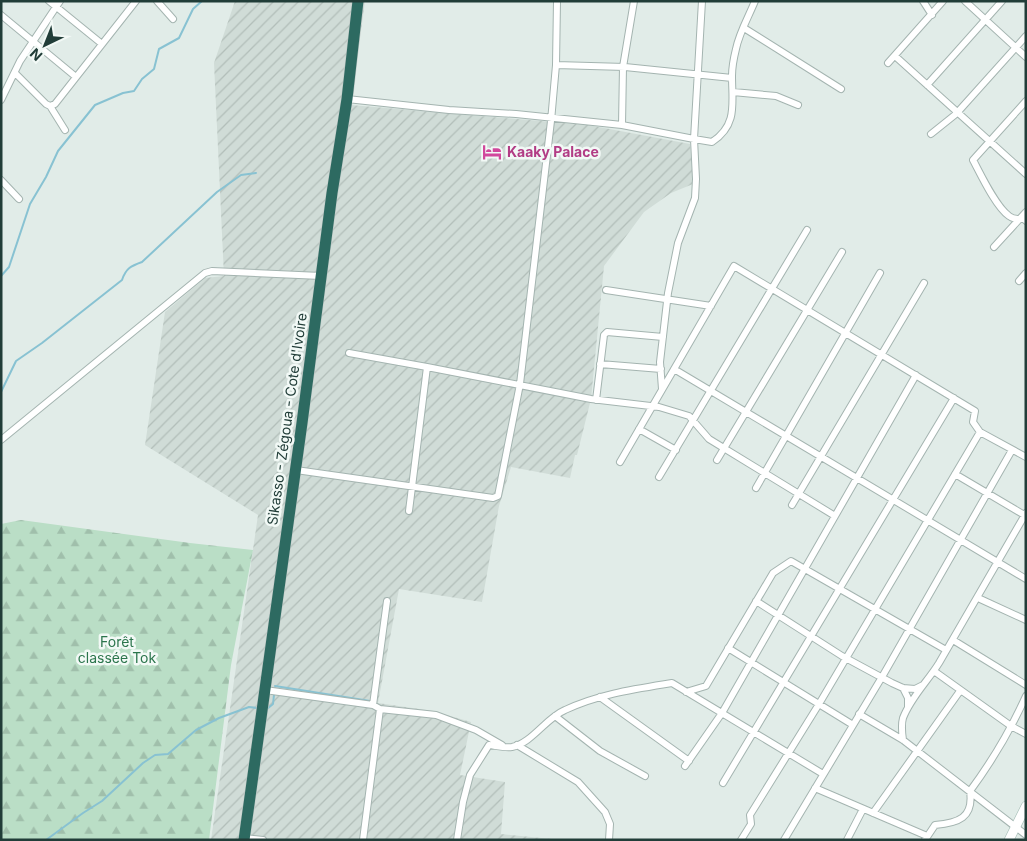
<svg xmlns="http://www.w3.org/2000/svg" width="1027" height="841" viewBox="0 0 1027 841" font-family="Inter,sans-serif">
  <style>
    .industrial { fill: url(#industrial-furrows) }
    .forest { fill: url(#forest-firs) }
    .lines { fill: none; stroke-linecap: round; stroke-linejoin: round }
    .stream { stroke: #88c2d2; stroke-width: 2 }
    .street-casing { stroke: #a4b4b0; stroke-width: 8 }
    .secondary-casing { stroke: #9fb8b1; stroke-width: 10 }
    .highway-casing { stroke: #c1c9c7; stroke-width: 12 }
    .street { stroke: #fff; stroke-width: 6 }
    .secondary { stroke: #fff; stroke-width: 9 }
    .highway { stroke: #2d6a61; stroke-width: 11 }
    .labels { text-anchor: middle; stroke-width: 5; stroke-linejoin: round; paint-order: stroke }
    .hotel-label { font-size: 14px; font-weight: bold; fill: #b23c85; stroke: #f2f9f6; text-anchor: start }
    .street-label { font-size: 14px; fill: #213d38; stroke: #f2f9f6 }
    .park-label { font-size: 14px; fill: #2b754c; stroke: #f2f9f6 }
  </style>
  <defs>
    <pattern id="industrial-furrows" width="10" height="10" patternUnits="userSpaceOnUse" patternTransform="scale(1.25)"><rect width="10" height="10" fill="#d0dcd7"/><path d="M-1 1l2-2M0 10L10 0M9 11l2-2" fill="none" stroke="#b2beb9"/></pattern>
    <pattern id="forest-firs" width="22" height="20" patternUnits="userSpaceOnUse" patternTransform="scale(1.25)"><rect width="22" height="20" fill="#badec6"/><path d="M5 1l3.5 6h-7zM16 11l3.5 6h-7z" fill="#a0bfab"/></pattern>
  </defs>
  <rect width="100%" height="100%" fill="#e1ece8"/>
  <path class="industrial" d="M235,1H365L351,105L588,125L690,144L693,184L671,193L644,212L604,266L591,399L577,455H575L570,478L511,467L499,506L482,602L399,589L378,703L433,711L471,722L460,775L505,782L501,834L562,840H211L258,515L145,445L165,312L205,278L224,276L214,63Z"/>
  <path class="forest" d="M21,520L190,543L253,550L231,665L209,840H1V524Z"/>
  <g class="lines">
    <path class="stream" d="M1,276L9,267L30,204L46,177L58,151L95,105L123,93L134,91L142,79L154,69L159,49L179,38L193,9L202,1
      M1,392L16,361L42,343L122,280C126,268 131,266 142,262L217,192L241,175L256,173
      M275,686L370,701
      M267,709L273,704L274,695
      M46,840L83,813L102,801L143,763L155,755L168,754L196,730L219,718L249,707L257,708"/>
    <g class="street-casing">
      <path id="street" d="M49,1L102,44
        M157,1L173,19
        M702,1L694,139L712,142C738,125 732,103 732,76C732,67 734,57 736,49C739,33 749,16 755,1
        M923,1L932,15
        M965,1L1026,57
        M1,15L76,77
        M744,28L841,89
        M895,56L1026,174
        M888,63L943,1
        M556,65L625,67L732,78
        M15,73L46,104L50,106L65,130
        M927,85L1002,1
        M733,92L776,96L798,105
        M347,99L449,110L516,114L622,125L694,139L696,179L695,198L678,243L668,293L660,362L662,389
        M1,100L20,61L60,1
        M1026,101L973,160C981,175 996,207 1009,216C1014,220 1018,219 1024,219L1026,221
        M50,106L55,104L136,1
        M622,125L623,67L634,1
        M931,134L956,114L1026,36
        M1,180L19,199
        M994,247L1026,212
        M1019,281L1026,273
        M606,290L711,306
        M349,353L427,367
        M600,364L661,369
        M674,369L1026,579
        M596,400L604,335L607,332L663,337
        M639,429L676,450
        M1,440L205,273L212,271L321,276
        M717,460L842,252
        M620,462L734,266L975,411L973,422L980,432L1026,457
        M296,470L493,498L498,496L520,384L551,121L556,65L557,1
        M955,474L1026,516
        M659,477L807,230
        M756,488L880,273
        M792,505L924,283
        M409,511L427,367L591,399L659,407L689,416L709,439L835,516
        M978,598L1026,620
        M756,601L842,656L892,683L903,688L915,689L923,685
        M953,640L1026,685
        M728,648L853,725
        M934,671L1011,726L1026,734
        M903,688L908,698V707
        M265,690L373,705L380,709L363,840
        M686,692L706,686L773,573L791,561L946,650
        M600,697L689,761
        M373,705L387,601
        M380,709L436,715L476,730L502,745
        M859,714L903,740L1026,835
        M555,716L600,751L645,776
        M903,740C902,733 901,725 903,718C911,697 928,681 939,663C968,613 997,563 1026,513
        M517,745L578,782L605,812L610,824L609,840
        M685,766L722,713L916,375
        M723,783L954,398
        M815,788L927,836
        M873,813L960,691
        M244,838L263,840
        M457,840L463,802L470,775L489,745C497,746 505,748 512,747C532,743 546,718 565,710C599,694 635,689 672,683L823,774
        M741,840L751,824L750,815L819,704L980,432
        M784,840L882,677L1012,450
        M847,840L863,809
        M925,840L935,825C958,823 974,818 970,791C993,760 1010,731 1026,696"/>
    </g>
    <g class="secondary-casing">
      <path id="secondary" d="M1009,840L1026,806"/>
    </g>
    <g class="highway-casing">
      <path id="highway" d="M244,840L302,423L332,193L347,99L358,1"/>
    </g>
    <use href="#street" class="street"/>
    <use href="#secondary" class="secondary"/>
    <use href="#highway" class="highway"/>
  </g>
  <defs>
    <g id="hotel-bare" transform="scale(1.5)"><path d="M-6-4.5h1.5V1H6V5H4.5V3h-9V5H-6ZM-4 0a1.8 1.8 0 1 1 3.6 0ZM.5 0V-2.5h3Q6-2.5 6 0Z" fill="#d1479c" stroke="#f2f9f6" stroke-width="2.5" paint-order="stroke"/></g>
  </defs>
  <g fill-rule="evenodd">
    <use href="#hotel-bare" x="492" y="152"/>
  </g>
  <g class="labels">
    <g class="hotel-label">
      <text x="507" y="157">Kaaky Palace</text>
    </g>
    <g class="street-label">
      <text transform="translate(287 419) rotate(-82)" y="5">Sikasso - Zégoua - Cote d'Ivoire</text>
    </g>
    <g class="park-label">
      <text x="117" y="647">Forêt<tspan x="117" dy="16">classée Tok</tspan></text>
    </g>
  </g>
  <rect width="1027" height="841" fill="none" stroke="#213d38" stroke-width="5"/>
  <g transform="translate(45 45) rotate(223)" stroke="#f2f9f6" stroke-width="4" paint-order="stroke">
  <path d="M0-4L9 19L0 12L-9 19Z" fill="#213d38"/>
  <text y="-8" font-size="14" font-weight="bold" text-anchor="middle" fill="#213d38">N</text>
  </g>
</svg>
